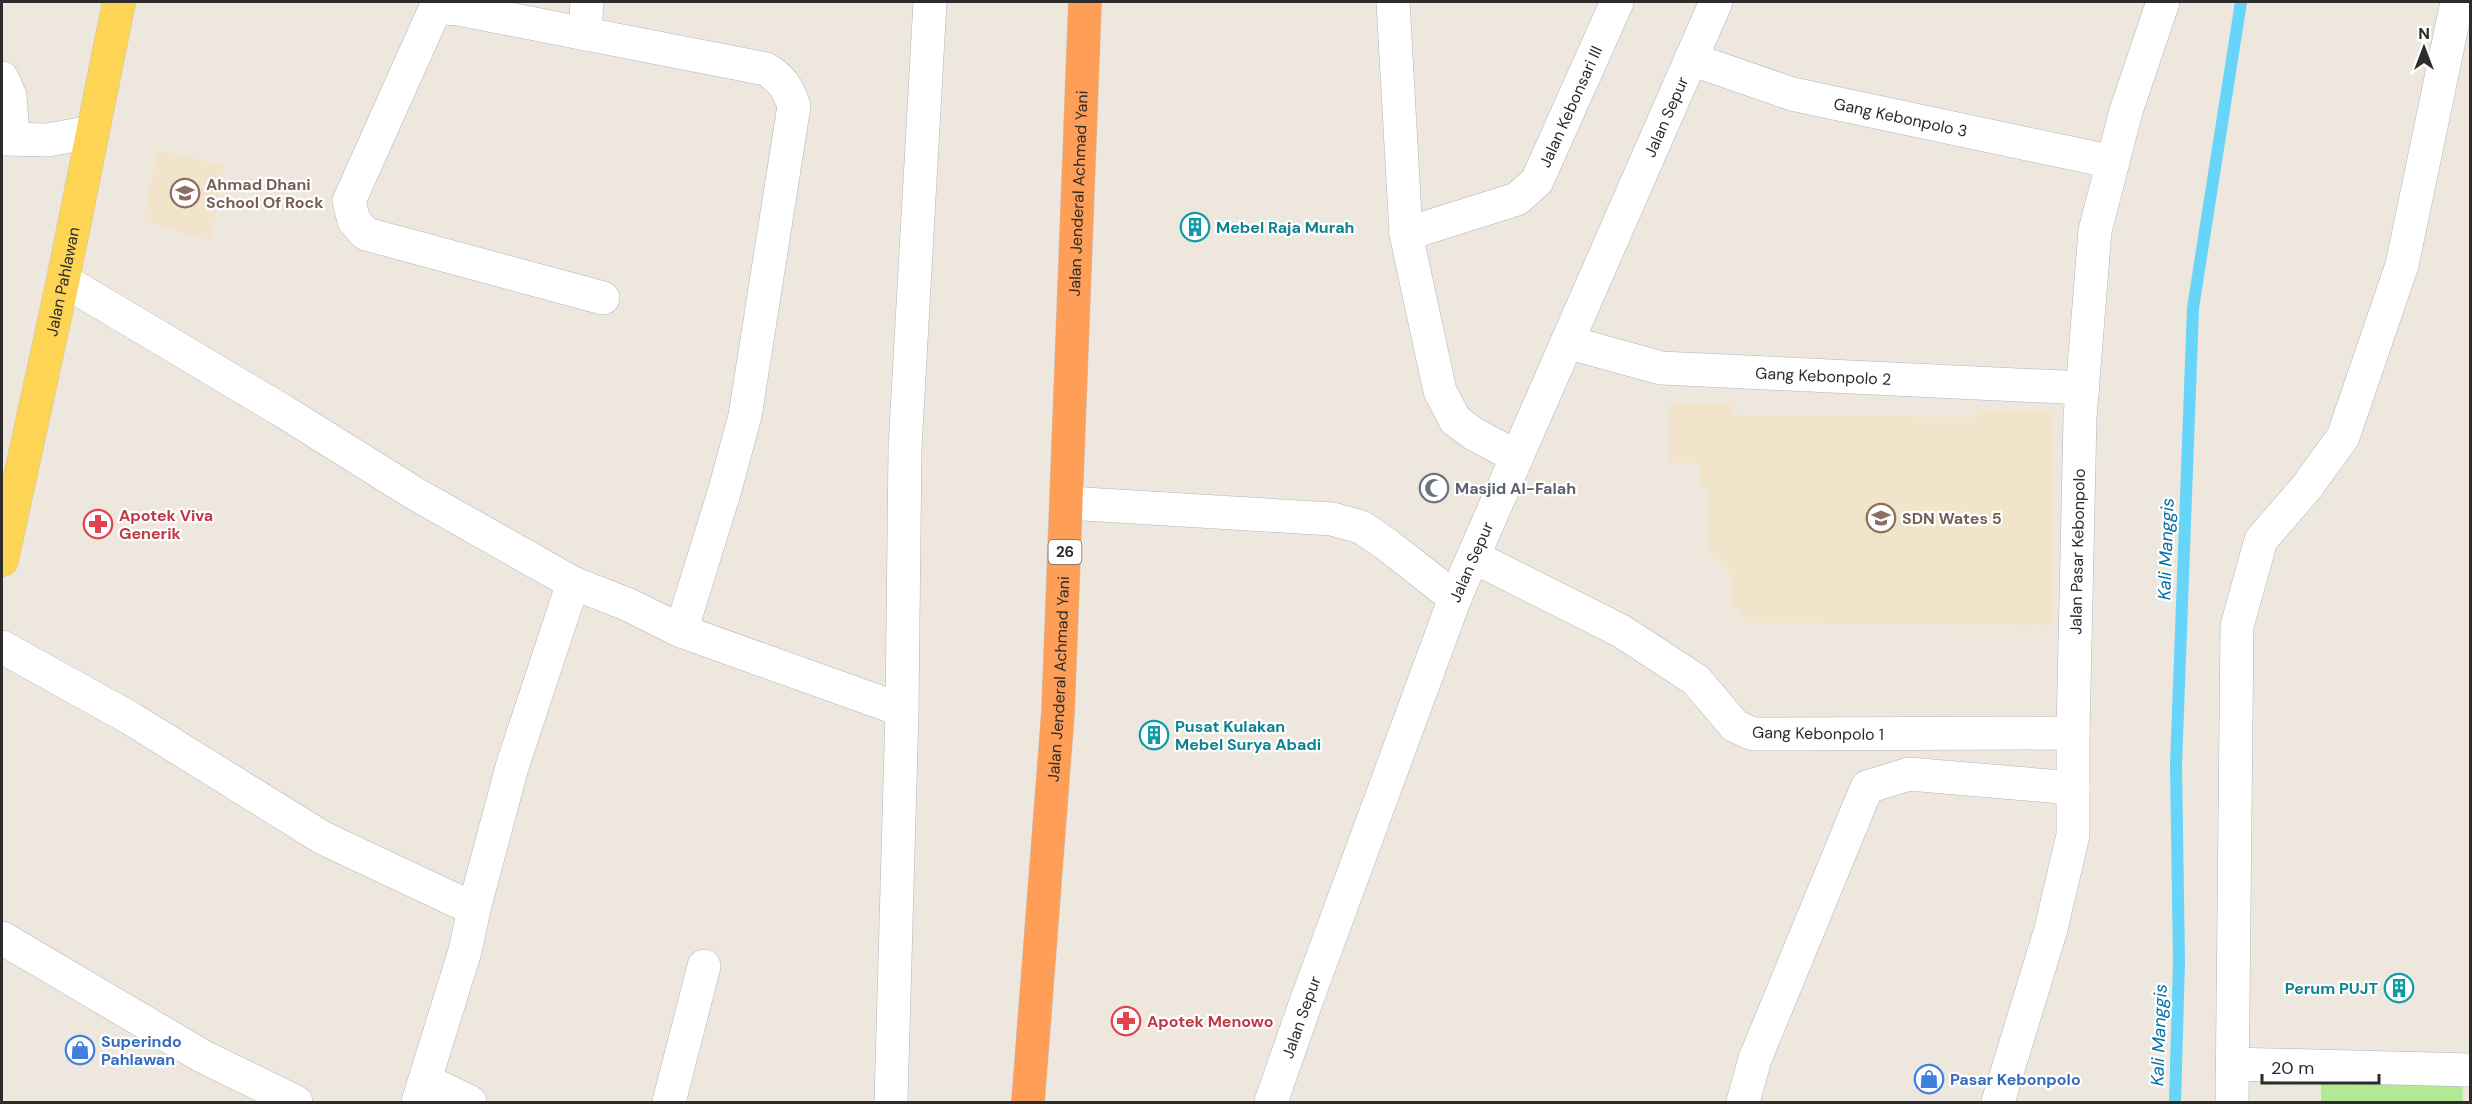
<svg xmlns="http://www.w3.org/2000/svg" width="2472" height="1104" viewBox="0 0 2472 1104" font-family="'DM Sans',sans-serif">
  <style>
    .education { fill: #f1e4cb }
    .green { fill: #b2e995 }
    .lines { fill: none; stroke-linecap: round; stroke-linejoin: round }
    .stream { stroke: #67d4f9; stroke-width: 12 }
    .minor-casing { stroke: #b1b4c0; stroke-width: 34 }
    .major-casing { stroke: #c8c8c8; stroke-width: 34 }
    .highway-casing { stroke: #c8c8c8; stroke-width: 34 }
    .minor { stroke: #fff; stroke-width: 33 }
    .major { stroke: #fdd454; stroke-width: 33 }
    .highway { stroke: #ff9e57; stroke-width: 33 }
    .labels { text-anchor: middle; stroke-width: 4.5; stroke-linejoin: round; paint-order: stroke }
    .shield { fill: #fff; stroke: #6b6b6b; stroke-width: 1.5 }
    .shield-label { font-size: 15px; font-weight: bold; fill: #2c2c2c }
    .street-label { font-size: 16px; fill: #2c2c2c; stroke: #fff }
    .education-label { font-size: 16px; font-weight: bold; fill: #785e54; stroke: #fff; text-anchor: start }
    .culture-label { font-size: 16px; font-weight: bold; fill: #0d838f; stroke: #fff; text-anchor: start }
    .worship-label { font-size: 16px; font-weight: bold; fill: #5b616d; stroke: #fff; text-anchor: start }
    .health-label { font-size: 16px; font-weight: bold; fill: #be3a42; stroke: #fff; text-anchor: start }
    .shop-label { font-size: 16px; font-weight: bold; fill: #366cbe; stroke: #fff; text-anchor: start }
    .water-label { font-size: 18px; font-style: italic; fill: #0271a9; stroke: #fff }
  </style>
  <rect width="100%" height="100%" fill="#eee7dd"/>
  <path class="education" d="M157,150L224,165L211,241L144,221Z
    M1669,403H1733V415L1977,417V410H2054L2053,625L1749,623L1730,600V572L1709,550V488L1699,487V463H1669Z"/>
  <path class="green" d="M2321,1077L2462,1081L2463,1102H2321Z"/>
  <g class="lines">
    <path class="stream" d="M2175,1102L2179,962L2176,765L2193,308L2241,2"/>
    <g class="minor-casing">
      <g id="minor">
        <path d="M1393,2L1406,234L1440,391L1455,420L1474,434L1517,457"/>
        <path d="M585,34L587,2"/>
        <path id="s1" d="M1691,59L1792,94L2113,162"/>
        <path d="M2,78L10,96L13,137"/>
        <path d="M2,139L47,140L93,132"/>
        <path id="s2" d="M1406,234L1517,199L1537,181L1617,2"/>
        <path d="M63,280L283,411L414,493L573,583L629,605L681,631L902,710"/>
        <path d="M603,298L366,234L354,221L349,201L436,7L458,9L766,69C782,79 788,88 794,106L745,416L724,493L681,631"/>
        <path id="s3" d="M1567,342L1661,368L2083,388"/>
        <path d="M1068,503L1332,519L1361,527L1386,544L1455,598"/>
        <path d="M1474,557L1621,631L1696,680L1735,726L1753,734L2073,733"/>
        <path d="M2,647L130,718L323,838L474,909"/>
        <path d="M2,938L202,1056L296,1102"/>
        <path d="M2233,1064L2470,1070"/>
        <path d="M425,1080L470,1102"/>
        <path d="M418,1102L465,951L474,909L512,767L573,583"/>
        <path d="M669,1102L704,966"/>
        <path d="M891,1102L902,710L905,448L930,2"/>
        <path id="s4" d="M1271,1102L1306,1002L1455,598L1716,2"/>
        <path d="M1743,1102L1755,1059L1867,787L1909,774L2073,788"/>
        <path id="s5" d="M1998,1102L2051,929L2073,835V733L2080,417L2095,231L2126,111L2163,2"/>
        <path d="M2232,1102L2237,626L2261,540L2306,488L2343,437L2402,265L2457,2"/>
      </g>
    </g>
    <g class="major-casing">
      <g id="major">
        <path id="s6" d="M2,560L63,280L119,2"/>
      </g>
    </g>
    <g class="highway-casing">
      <g id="highway">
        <path id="s7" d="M1028,1102L1058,712L1085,2"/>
      </g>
    </g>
    <use href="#minor" class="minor"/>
    <use href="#major" class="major"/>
    <use href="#highway" class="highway"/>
  </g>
  <defs>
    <g id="school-ring" transform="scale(1.5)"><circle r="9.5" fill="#fff" stroke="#8d6e63" stroke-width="1.5"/><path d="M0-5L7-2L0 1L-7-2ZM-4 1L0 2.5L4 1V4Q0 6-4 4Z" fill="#8d6e63"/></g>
    <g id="building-ring" transform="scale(1.5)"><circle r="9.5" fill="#fff" stroke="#0f9aa8" stroke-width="1.5"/><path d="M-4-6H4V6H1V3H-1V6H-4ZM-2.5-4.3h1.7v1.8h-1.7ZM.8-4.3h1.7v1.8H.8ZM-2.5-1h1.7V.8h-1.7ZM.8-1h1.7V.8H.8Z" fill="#0f9aa8"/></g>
    <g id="mosque-ring" transform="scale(1.5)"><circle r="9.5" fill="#fff" stroke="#6b7280" stroke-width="1.5"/><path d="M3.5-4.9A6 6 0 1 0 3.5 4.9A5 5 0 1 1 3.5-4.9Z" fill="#6b7280"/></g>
    <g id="pharmacy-ring" transform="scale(1.5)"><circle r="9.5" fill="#fff" stroke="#e0444e" stroke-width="1.5"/><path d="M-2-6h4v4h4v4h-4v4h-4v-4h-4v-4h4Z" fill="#e0444e"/></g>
    <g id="shop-ring" transform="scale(1.5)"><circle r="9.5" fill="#fff" stroke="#3f7fe0" stroke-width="1.5"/><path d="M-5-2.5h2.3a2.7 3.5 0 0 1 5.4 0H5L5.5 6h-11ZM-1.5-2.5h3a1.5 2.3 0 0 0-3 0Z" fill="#3f7fe0"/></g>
  </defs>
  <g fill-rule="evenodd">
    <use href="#school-ring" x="185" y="193"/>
    <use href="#building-ring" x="1195" y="227"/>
    <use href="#mosque-ring" x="1434" y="488"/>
    <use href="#school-ring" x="1881" y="518"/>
    <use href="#pharmacy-ring" x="98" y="524"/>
    <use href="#building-ring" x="1154" y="735"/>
    <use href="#building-ring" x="2399" y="988"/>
    <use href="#pharmacy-ring" x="1126" y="1021"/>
    <use href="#shop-ring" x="80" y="1050"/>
    <use href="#shop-ring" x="1929" y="1079"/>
  </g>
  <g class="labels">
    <rect class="shield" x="1048.5" y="540" width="33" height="24" rx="4.5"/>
    <g class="shield-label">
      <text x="1065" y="557">26</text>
    </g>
    <g class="street-label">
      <text dy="6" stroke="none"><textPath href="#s2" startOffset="225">Jalan Kebonsari III</textPath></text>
      <text dy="6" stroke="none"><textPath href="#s4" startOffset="1062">Jalan Sepur</textPath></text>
      <text dy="6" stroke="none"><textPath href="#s1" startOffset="218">Gang Kebonpolo 3</textPath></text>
      <text dy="6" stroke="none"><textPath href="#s7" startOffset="910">Jalan Jenderal Achmad Yani</textPath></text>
      <text dy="6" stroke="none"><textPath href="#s6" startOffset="285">Jalan Pahlawan</textPath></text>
      <text dy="6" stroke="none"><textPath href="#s3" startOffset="260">Gang Kebonpolo 2</textPath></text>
      <text dy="6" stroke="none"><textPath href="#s5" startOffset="561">Jalan Pasar Kebonpolo</textPath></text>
      <text dy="6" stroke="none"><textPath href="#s4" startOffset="576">Jalan Sepur</textPath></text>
      <text dy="6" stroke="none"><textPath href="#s7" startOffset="424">Jalan Jenderal Achmad Yani</textPath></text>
      <text transform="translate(1818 733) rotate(1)" y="6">Gang Kebonpolo 1</text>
      <text dy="6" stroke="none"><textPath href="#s4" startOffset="90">Jalan Sepur</textPath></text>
    </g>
    <g class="education-label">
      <text x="206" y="190">Ahmad Dhani<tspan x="206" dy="18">School Of Rock</tspan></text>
      <text x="1902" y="524">SDN Wates 5</text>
    </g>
    <g class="culture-label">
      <text x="1216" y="233">Mebel Raja Murah</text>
      <text x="1175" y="732">Pusat Kulakan<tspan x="1175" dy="18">Mebel Surya Abadi</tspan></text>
      <text x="2378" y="994" text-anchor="end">Perum PUJT</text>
    </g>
    <g class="worship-label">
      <text x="1455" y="494">Masjid Al-Falah</text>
    </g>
    <g class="health-label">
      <text x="119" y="521">Apotek Viva<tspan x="119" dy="18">Generik</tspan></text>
      <text x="1147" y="1027">Apotek Menowo</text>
    </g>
    <g class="shop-label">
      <text x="101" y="1047">Superindo<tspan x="101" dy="18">Pahlawan</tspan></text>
      <text x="1950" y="1085">Pasar Kebonpolo</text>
    </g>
    <g class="water-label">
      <text transform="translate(2166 549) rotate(-88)" y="6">Kali Manggis</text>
      <text transform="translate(2159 1035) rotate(-88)" y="6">Kali Manggis</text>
    </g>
  </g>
  <rect width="2472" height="1104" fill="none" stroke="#2c2c2c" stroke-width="6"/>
  <g transform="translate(2424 48)" stroke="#ffffff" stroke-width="4.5" paint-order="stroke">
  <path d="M0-4.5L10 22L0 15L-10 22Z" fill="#2c2c2c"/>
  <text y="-9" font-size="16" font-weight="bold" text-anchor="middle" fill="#2c2c2c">N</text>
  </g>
  <path d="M2262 1074v9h117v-9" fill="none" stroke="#2c2c2c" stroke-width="3"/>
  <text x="2271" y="1074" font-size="18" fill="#2c2c2c" stroke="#ffffff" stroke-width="4.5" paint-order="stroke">20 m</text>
</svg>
